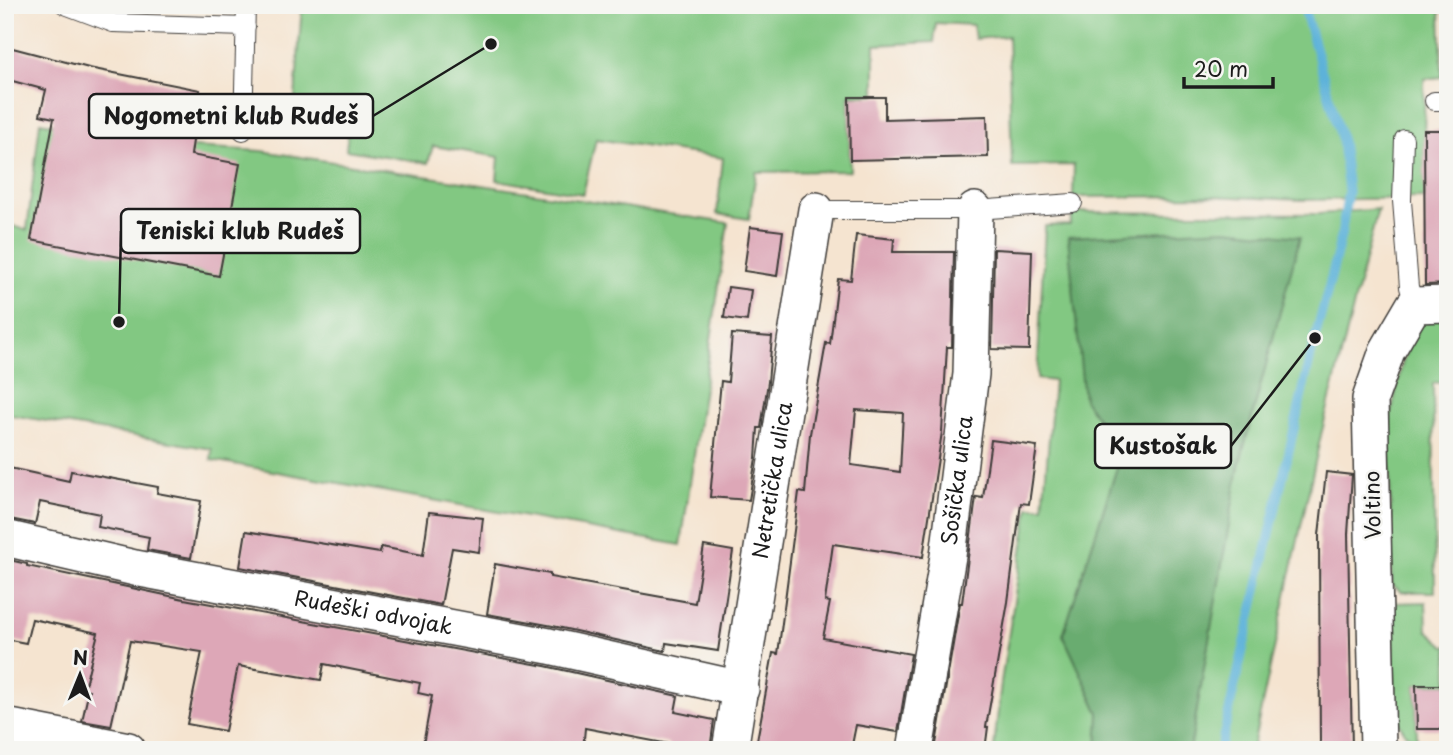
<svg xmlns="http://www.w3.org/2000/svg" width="1453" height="755" viewBox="0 0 1453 755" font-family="'Playpen Sans',sans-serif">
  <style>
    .green { fill: #82c882; stroke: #4f724f; stroke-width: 2 }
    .forest { fill: #69ac70; stroke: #426446; stroke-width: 2 }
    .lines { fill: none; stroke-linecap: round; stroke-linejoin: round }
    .stream { stroke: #5db2d9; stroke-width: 9 }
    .building { fill: #dda7b7; fill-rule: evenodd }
    .service-casing { stroke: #3d3a37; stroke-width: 20 }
    .minor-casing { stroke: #3d3a37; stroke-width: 38 }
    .service { stroke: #fff; stroke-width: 18 }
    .minor { stroke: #fff; stroke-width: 35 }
    .labels { text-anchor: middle; stroke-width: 5; stroke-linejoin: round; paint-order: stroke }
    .street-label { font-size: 21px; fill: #1c1c1c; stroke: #f6f6f2 }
    .leader { fill: none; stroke: #1c1c1c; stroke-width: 2.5 }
    .callout-dot { fill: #1c1c1c; stroke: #f6f6f2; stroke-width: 2.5 }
    .callout { fill: #f6f6f2; stroke: #1c1c1c; stroke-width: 2.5 }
    .callout-label { font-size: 23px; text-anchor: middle; font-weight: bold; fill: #1c1c1c }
  </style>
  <rect width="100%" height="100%" fill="#f6f6f2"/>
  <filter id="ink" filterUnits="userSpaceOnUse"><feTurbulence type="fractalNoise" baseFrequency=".0143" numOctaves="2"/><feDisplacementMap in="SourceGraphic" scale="14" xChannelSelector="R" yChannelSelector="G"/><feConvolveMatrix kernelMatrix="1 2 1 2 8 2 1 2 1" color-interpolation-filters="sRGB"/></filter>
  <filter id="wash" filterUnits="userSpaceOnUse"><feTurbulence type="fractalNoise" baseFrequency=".00686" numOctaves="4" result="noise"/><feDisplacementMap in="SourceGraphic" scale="28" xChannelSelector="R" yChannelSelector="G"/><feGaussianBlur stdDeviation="1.57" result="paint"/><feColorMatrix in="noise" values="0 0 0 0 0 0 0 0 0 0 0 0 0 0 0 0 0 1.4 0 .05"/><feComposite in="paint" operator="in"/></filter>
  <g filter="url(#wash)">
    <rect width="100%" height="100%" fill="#f5e4d0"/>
    <path class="green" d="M302,5H1440L1442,77L1424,79L1425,198L1302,200L1212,196L1073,197L1074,165L1012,166L1008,36L975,39L973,25L936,23L934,42L875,45V94L849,96L850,171L756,172L749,219L717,214L723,158L596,139L583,194L497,180L499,157L433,146L428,163L346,150L348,132L293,125Z
      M40,122L192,147L262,151L728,223L681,545L211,460L212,449L5,414V224L27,230Z
      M1378,209L1321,435L1252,750H1010L994,748L1001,682L1029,507H1043L1054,381L1037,379L1045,226L1070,225L1073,212L1319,214Z
      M1428,317H1448V382L1433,383L1435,592H1402L1392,585L1389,423L1402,365L1414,328Z
      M1426,602L1427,630L1445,646H1448V685H1416L1417,741L1406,734L1394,716L1393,603Z"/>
    <path class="forest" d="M1226,229L1300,237L1239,466L1190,750H1097L1099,713L1063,635L1122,452L1084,400L1068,237Z"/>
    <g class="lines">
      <path class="stream" d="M1220,750L1315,338L1330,282L1341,236L1348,191L1342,141L1303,5"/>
    </g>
    <g id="blocks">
      <path class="building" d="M5,46L89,68L200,90L191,155L240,164L219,276L31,240L54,118L40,115L46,90L5,79Z
        M849,97H885V119L987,116L988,157L850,160Z
        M1424,130H1448V284L1425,285Z
        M750,227L783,231L777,276L744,271Z
        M856,235L894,239L893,252H954L952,347H947L942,432L923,557L833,544L825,601L830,602L823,638L911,654L898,732L856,725L851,750H775L756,746L773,653L778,654L799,492L805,493L810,434L826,343L830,344L838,279L851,280ZM856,410L903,413L900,472L851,465Z
        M994,249L1032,251L1029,350L992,349Z
        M728,287L751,290L747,321L724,318Z
        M732,334L772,337L768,382L761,428H758L756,458L749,500L710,497L721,381L728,382Z
        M991,440L1037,446L1029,504L1021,503L1008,602L986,727H988L985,750H935L960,603H962L976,497L983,498Z
        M5,467L69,481L71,471L158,487L157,493L201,501L191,558L147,550L149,537L98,527L100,514L40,502L35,524L5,518Z
        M1326,472L1352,475L1348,534L1352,750H1320L1319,535Z
        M429,512L483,518L479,552L452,548L441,605L240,567L246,531L380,553L381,547L423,555Z
        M704,546L733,551L718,651L666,643L665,651L553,626L487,614L495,564L550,574V577L695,603Z
        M5,559L27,564V566L184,599L545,666L678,696L675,712L714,720L710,750H668L669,744L585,728L583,750H422L432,696L418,693L420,683L324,664L321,680L238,666L225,731L187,724L202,652L130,641L111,726L82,721L89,690L84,689L98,633L32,619L26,643L5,639Z
        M1416,685H1448V729H1417Z"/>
    </g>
  </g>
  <g filter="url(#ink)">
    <use href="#blocks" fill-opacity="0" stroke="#3d3a37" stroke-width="2"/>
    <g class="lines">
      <g class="service-casing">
        <path id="service" d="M65,5L113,23L246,27
          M1434,101H1448
          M243,131L246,5
          M1404,139L1402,201L1409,287L1414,305
          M816,210H975L1073,203"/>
      </g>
      <g class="minor-casing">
        <g id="minor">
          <path id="s1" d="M5,538L135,568L549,646L741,689"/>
          <path d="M5,726L128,750"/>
          <path id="s2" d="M730,750L816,210"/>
          <path id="s3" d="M915,750L948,556L971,374L975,210"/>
          <path d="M1378,750L1370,399L1387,351L1414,305L1448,304"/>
        </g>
      </g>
      <use href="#service" class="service"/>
      <use href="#minor" class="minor"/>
    </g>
  </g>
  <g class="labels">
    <g class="street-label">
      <text dy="7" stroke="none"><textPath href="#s2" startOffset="273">Netretička ulica</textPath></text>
      <text dy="7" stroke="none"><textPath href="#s3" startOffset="273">Sošička ulica</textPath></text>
      <text transform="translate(1373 505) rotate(-91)" y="7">Voltino</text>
      <text dy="7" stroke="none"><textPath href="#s1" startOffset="376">Rudeški odvojak</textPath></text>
    </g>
  </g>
  <path class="leader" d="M491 44L373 116M119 322L121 231M1315 338L1231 446"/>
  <g class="callout-dot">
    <circle cx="491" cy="44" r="7"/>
    <circle cx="119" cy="322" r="7"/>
    <circle cx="1315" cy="338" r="7"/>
  </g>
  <g class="callout">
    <rect x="89" y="94" width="284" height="44" rx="7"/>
    <rect x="121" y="209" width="239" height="44" rx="7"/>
    <rect x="1095" y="424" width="136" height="44" rx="7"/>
  </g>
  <g class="callout-label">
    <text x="231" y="124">Nogometni klub Rudeš</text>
    <text x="240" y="239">Teniski klub Rudeš</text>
    <text x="1163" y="454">Kustošak</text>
  </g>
  <rect width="1453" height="755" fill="none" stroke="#f6f6f2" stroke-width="28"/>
  <g transform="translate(80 675) rotate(1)" stroke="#f6f6f2" stroke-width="5" paint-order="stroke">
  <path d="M0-5L12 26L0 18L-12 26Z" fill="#1c1c1c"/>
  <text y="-10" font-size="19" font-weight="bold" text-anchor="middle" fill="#1c1c1c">N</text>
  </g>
  <path d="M1184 77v10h89v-10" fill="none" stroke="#1c1c1c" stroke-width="3.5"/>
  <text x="1194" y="77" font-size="21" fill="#1c1c1c" stroke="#f6f6f2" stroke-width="5" paint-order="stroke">20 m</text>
</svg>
